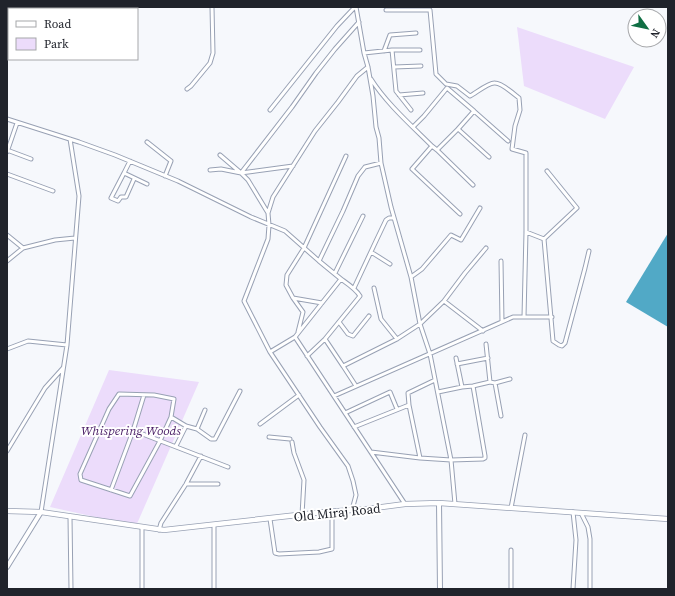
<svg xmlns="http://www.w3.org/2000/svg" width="675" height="596" viewBox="0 0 675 596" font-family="'Source Serif 4',serif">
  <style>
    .green { fill: #ecdcfb }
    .water { fill: #51a9c6 }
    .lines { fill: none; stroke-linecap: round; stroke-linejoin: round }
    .street-casing { stroke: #98a1b4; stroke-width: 5 }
    .secondary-casing { stroke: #98a1b4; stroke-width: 6 }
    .primary-casing { stroke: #98a1b4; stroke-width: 6 }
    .street { stroke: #fff; stroke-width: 3 }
    .secondary { stroke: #fff; stroke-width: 4 }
    .primary { stroke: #fff; stroke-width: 4.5 }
    .labels { text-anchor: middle; stroke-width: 4; stroke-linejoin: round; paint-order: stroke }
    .park-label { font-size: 13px; font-style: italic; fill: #481c64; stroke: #fff }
    .street-label { font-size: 13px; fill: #20232b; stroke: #fff }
  </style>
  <rect width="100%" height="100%" fill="#f6f8fc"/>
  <path class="green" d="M517,27L634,67L605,119L524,86Z
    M109,370L199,382L136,526L50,507Z"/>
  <path class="water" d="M668,233V327L626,302Z"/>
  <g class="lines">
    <g class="street-casing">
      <path id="street" d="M356,7L364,53L368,67L373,96L376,127L379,138L381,163L391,207L411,277L420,324L430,354L451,460L455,504
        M386,10H430L436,74L446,84L457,86L470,96C476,93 489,82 495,83C502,83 514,94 519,98L520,110L515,126L512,149L526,153V232L524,317
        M392,50L396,91L411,110
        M384,51L390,35L416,33
        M364,53L392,50H420
        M394,67L421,66
        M371,79C386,103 412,126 432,146L412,169L460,214
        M187,89L191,86L210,63L213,53L212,7
        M399,95L423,93
        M270,110L337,26L355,7
        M7,119L79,142L115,155L178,181L251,217L285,231L319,261L341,279L295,337L405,504
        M413,127L424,116L447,88L474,111
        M458,129L474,111L508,141
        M147,142L171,161L165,176
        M432,146L437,150L458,129L489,157
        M7,150L31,159
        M437,150L473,185
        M7,152L17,123
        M220,155L241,173L293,166
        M130,161L124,173L147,184
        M210,170L221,169L241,173L248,180L268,213
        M124,173L111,198L118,201L121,197H126L134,179
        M241,173L292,107L316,73L335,49L359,22
        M7,174L53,191
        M526,232L544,239L577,208L547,171
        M7,235L23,248
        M544,239L553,341L559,345L562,346L565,343L585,268L589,251
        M371,252L390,264
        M7,261L23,248L55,240L75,238
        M319,261L343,211L358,176L365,167L381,163
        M501,261L502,322
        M335,273L363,216
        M411,277L422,269L451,235L461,240L480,208
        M354,288L376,241L386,220L389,218H394
        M374,288L381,319L397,339
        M293,298L303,312L298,332
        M444,301L483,331
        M322,303L293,298L286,285L287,275L304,248L346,156
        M339,322L348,334L353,336L369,316
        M325,339L343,366
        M486,344L490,382
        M7,349L28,341L67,345
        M270,352L295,337
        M307,356L325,339L360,296C356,289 348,284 341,279
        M456,358L462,387
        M457,364L488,358
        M495,383L501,416
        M356,386L343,366L397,339L420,324L444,301L465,273L486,248
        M438,392L462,387L473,386L490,382L495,383L510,379
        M119,394L154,395L174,399L171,417L160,441L130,496L81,480L80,474L109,409Z
        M334,396L513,317H552
        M409,405L420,458
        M345,413L390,392L397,409
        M171,417L186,426L197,429L211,439H215L240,391
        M260,424L299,395
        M354,427L409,405L408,393L435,380
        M197,429L205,410
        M133,431L140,433L228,467
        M269,437L290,439
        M292,442L294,453L304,480L302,515
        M176,446L186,426
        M7,451L45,388L63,368
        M371,452L420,458L451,460L483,459L485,458V456L473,386
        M186,484H218
        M111,490L133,431L144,395
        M511,508L525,435
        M352,510L356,495L353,481L348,466L320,427L270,352L244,301L268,239L269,225L268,213L273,197L315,131L338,102L357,76L368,67
        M41,512L67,345L79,196L70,139
        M573,512L576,540L573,589
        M581,513L588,527L590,539V589
        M70,517L71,589
        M270,519L275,553L279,554L319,552L332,549V512
        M214,525V589
        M159,530L161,523L186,484L201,456
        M511,550V589
        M142,589V527"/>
    </g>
    <g class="secondary-casing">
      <path id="secondary" d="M439,503L440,589
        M7,567L41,512"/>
    </g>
    <g class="primary-casing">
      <path id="primary" d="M7,511L41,512L164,530L324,512L367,509L405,504L439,503L668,519"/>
    </g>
    <use href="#street" class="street"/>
    <use href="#secondary" class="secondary"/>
    <use href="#primary" class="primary"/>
  </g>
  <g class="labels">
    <g class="park-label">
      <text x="131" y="435">Whispering Woods</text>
    </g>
    <g class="street-label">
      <text transform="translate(337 512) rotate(-6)" y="5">Old Miraj Road</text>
    </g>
  </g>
  <rect width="675" height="596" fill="none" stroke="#20232b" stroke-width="16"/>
  <rect x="8" y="8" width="130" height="52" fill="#ffffff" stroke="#a6a7aa"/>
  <rect x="16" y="21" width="20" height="6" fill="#ffffff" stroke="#a6a7aa"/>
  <text x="44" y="28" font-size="12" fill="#20232b">Road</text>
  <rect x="16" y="38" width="20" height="12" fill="#ecdcfb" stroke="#a6a7aa"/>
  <text x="44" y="48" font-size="12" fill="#20232b">Park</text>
  <g transform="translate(647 28) rotate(123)"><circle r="19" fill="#ffffff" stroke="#a6a7aa"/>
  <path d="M0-3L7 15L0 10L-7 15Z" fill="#106f44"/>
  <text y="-6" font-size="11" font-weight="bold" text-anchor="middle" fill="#20232b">N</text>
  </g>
</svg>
